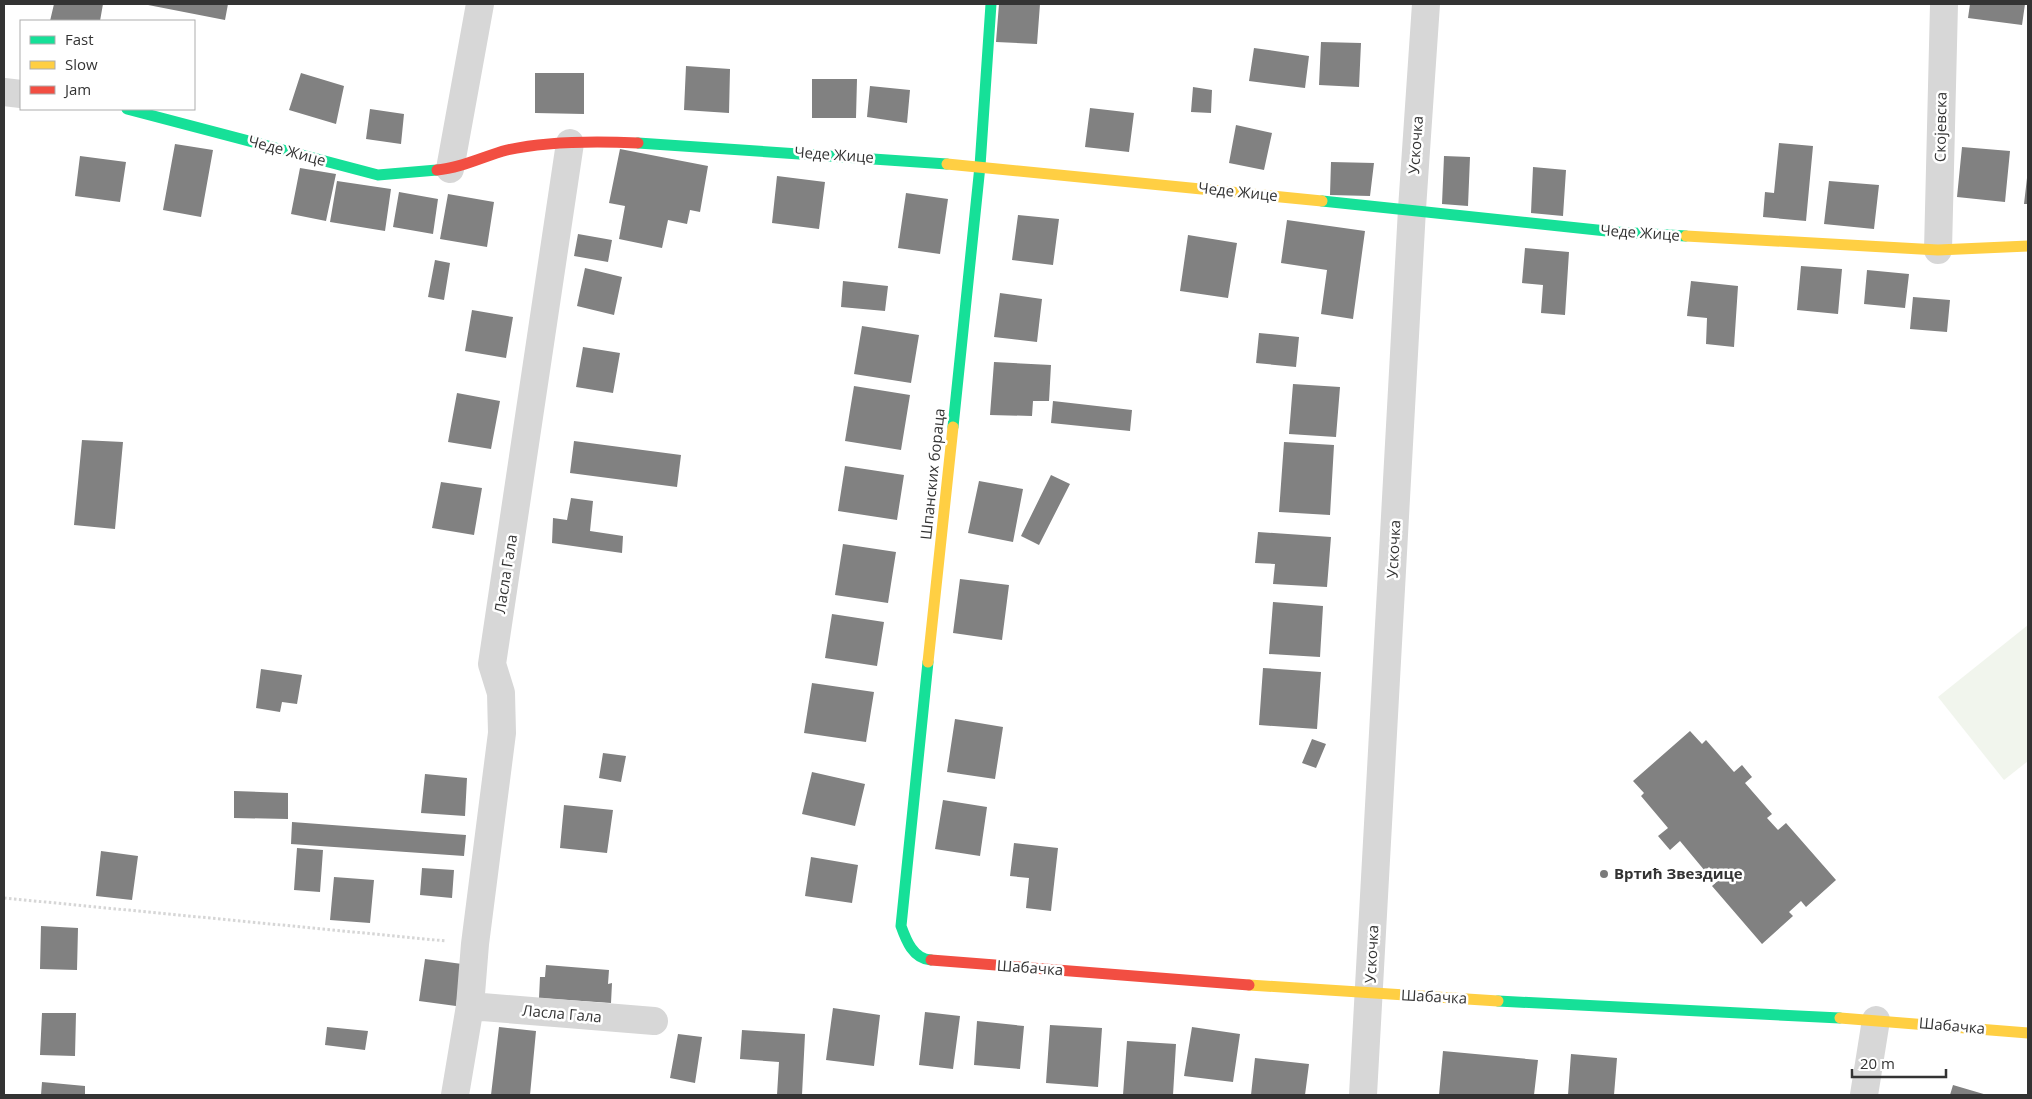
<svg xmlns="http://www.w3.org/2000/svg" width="2032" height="1099" viewBox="0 0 2032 1099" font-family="'Open Sans',sans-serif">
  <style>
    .grass { fill: #f1f5ed }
    .building { fill: #818181 }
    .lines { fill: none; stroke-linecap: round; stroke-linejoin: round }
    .path { stroke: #d6d6d6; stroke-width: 3; stroke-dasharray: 2.5 2.5; stroke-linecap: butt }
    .street { stroke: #d7d7d7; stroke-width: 28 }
    .fast { stroke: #16e098; stroke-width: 11 }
    .slow { stroke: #ffcf43; stroke-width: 11 }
    .jam { stroke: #f24e42; stroke-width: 11 }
    .poi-dot { fill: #7a7a7a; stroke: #fff; stroke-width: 2 }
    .labels { text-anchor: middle; stroke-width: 5; stroke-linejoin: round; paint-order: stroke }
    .street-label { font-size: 15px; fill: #333; stroke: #fff }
    .poi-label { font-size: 15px; font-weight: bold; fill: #333; stroke: #fff; text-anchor: start }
  </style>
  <rect width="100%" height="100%" fill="#fff"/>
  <path class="grass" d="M2028,625V761L2004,780L1938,697Z"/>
  <path class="building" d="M54,4H103L100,21H50Z
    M143,4H228L225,20Z
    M999,4H1040L1037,44L996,42Z
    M1970,4H2025L2022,25L1968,18Z
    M1321,42L1361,43L1359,87L1319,85Z
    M1254,48L1309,56L1305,88L1249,81Z
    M686,66L730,69L729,113L684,110Z
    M301,73L344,86L336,124L289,110Z
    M535,73H584V114L535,113Z
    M812,79H857L856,118H812Z
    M870,86L910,90L907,123L867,117Z
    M1193,87L1212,90L1211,113L1191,112Z
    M1090,108L1134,113L1129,152L1085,147Z
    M370,109L404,114L401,144L366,139Z
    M1236,125L1272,133L1264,170L1229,163Z
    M1779,143L1813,146L1806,221L1763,217L1765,192L1774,193Z
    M175,144L213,150L201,217L163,210Z
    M1962,147L2010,151L2005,202L1957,197Z
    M620,149L708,166L700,212L690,210L687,224L668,220L662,248L619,239L625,206L609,203Z
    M80,156L126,162L120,202L75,196Z
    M1444,156L1470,157L1468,206L1442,204Z
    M1331,162L1374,163L1370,196L1330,195Z
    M1533,167L1566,170L1563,216L1531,213Z
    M300,168L336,174L326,221L291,214Z
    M777,176L825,182L819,229L772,223Z
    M2027,178H2028V204H2024Z
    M337,181L391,189L385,231L330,222Z
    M1829,181L1879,185L1874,229L1824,224Z
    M399,192L438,199L433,234L393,227Z
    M906,193L948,199L940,254L898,248Z
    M448,194L494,202L487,247L440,239Z
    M1018,215L1059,219L1053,265L1012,260Z
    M1287,220L1365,231L1353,319L1321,314L1327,270L1281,263Z
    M578,234L612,240L608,262L574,256Z
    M1188,235L1237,243L1228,298L1180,291Z
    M1525,248L1569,252L1565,315L1541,313L1543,285L1522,283Z
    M435,260L450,263L444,300L428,297Z
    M1801,266L1842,269L1838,314L1797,310Z
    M585,268L622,277L614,315L577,306Z
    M1867,270L1909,274L1905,308L1864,304Z
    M843,281L888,286L885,311L841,307Z
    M1691,281L1738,286L1734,347L1706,344L1707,318L1687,316Z
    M1000,293L1042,299L1037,342L994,337Z
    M1913,297L1950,300L1947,332L1910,329Z
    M472,310L513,317L506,358L465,351Z
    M862,326L919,335L911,383L854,374Z
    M1259,333L1299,337L1296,367L1256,363Z
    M583,347L620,353L613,393L576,387Z
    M994,362L1051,365L1049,401H1033L1032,416L990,415Z
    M1293,384L1340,387L1336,437L1289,434Z
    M854,386L910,395L901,450L845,441Z
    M457,393L500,401L491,449L448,442Z
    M1053,401L1132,410L1130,431L1051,423Z
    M82,440L123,442L115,529L74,525Z
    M574,441L681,455L677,487L570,473Z
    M1284,442L1334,445L1330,515L1279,512Z
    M845,466L904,475L897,520L838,511Z
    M1051,475L1070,484L1039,545L1021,536Z
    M979,481L1023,489L1013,542L968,533Z
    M441,482L482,488L474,535L432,528Z
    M571,498L593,501L590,531L623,536L622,553L552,543L553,518L567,520Z
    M1258,532L1331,537L1327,587L1273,584L1275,564L1255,563Z
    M843,544L896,552L888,603L835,595Z
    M960,579L1009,585L1002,640L953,633Z
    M1273,602L1323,606L1320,657L1269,654Z
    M832,614L884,622L877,666L825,658Z
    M1263,668L1321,672L1317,729L1259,725Z
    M261,669L302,675L297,704L282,702L280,712L256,708Z
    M812,683L874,692L866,742L804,733Z
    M955,719L1003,727L995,779L947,772Z
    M1690,731L1702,744L1706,740L1734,772L1742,765L1752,777L1745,783L1772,814L1767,818L1778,830L1786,823L1836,880L1806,907L1801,901L1789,912L1793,916L1762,944L1712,886L1720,879L1709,867L1705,871L1680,841L1670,850L1658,836L1668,828L1641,796L1644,793L1633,781Z
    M1312,739L1326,744L1316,768L1302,763Z
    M603,753L626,756L621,782L599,778Z
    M812,772L865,784L855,826L802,814Z
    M425,774L467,778L465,816L421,813Z
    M234,791L288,793V819L234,818Z
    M943,800L987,807L980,856L935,849Z
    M564,805L613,810L607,853L560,848Z
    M292,822L466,835L464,856L291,844Z
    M1014,843L1058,848L1051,911L1026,908L1029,878L1010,876Z
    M297,848L323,850L320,892L294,890Z
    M101,851L138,856L132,900L96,896Z
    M811,857L858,865L852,903L805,896Z
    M422,868L454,870L452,898L420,895Z
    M334,877L374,880L370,923L330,920Z
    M41,926L78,928L77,970L40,969Z
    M425,959L462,964L456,1006L419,1001Z
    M546,965L609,970L608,984L612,983L611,1003L539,998L540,977H545Z
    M833,1008L880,1015L874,1066L826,1060Z
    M925,1012L960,1016L953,1069L919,1065Z
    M42,1013H76L75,1056L40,1055Z
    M977,1021L1024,1026L1020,1069L974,1065Z
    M1050,1025L1102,1028L1098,1087L1046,1083Z
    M327,1027L368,1031L365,1050L325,1045Z
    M499,1027L536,1031L530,1095H491Z
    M1192,1027L1240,1034L1233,1082L1184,1076Z
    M742,1030L805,1034L802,1095H777L779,1062L740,1059Z
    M678,1034L702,1037L695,1083L670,1078Z
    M1127,1041L1176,1044L1173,1095H1123Z
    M1443,1051L1538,1060L1534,1095H1439Z
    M1571,1054L1617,1058L1614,1095H1568Z
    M1255,1058L1309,1064L1305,1095H1251Z
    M42,1082L85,1086V1095H41Z
    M1953,1085L1987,1095H1950Z"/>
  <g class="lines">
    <path class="path" d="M4,898L446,941"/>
    <path class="street" d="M4,92L21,94
      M450,169L480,4
      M1938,250L1944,4
      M470,1006L654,1021
      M455,1095L470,1006L475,944L502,733L501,693L492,664L570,143
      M1363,1095L1412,209L1426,4
      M1864,1095L1876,1020"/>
    <path class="fast" d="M127,109L378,175L437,170
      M638,143L947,164
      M1322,201L1616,232L1686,236
      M953,427L980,166L991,4
      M928,662L901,926C906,940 913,959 931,960
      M1498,1001L1840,1018"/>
    <path class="slow" d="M947,164L1322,201
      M1686,236L1938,250L2028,246
      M928,662L953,427
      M1249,985L1498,1001
      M1840,1018L2028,1033"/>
    <path class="jam" d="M437,170C462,168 484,156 507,150C548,141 597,141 638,143
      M931,960L1249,985"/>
  </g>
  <circle class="poi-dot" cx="1604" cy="874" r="5"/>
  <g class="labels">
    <g class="street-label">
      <text transform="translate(1941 127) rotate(-89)" y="5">Скојевска</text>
      <text transform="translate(1416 145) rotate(-86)" y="5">Ускочка</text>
      <text transform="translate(287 151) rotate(15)" y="5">Чеде Жице</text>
      <text transform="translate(834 155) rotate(4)" y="5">Чеде Жице</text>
      <text transform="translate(1238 192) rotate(6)" y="5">Чеде Жице</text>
      <text transform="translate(1640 233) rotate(4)" y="5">Чеде Жице</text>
      <text transform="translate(933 474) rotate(-84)" y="5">Шпанских бораца</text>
      <text transform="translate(1394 549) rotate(-87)" y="5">Ускочка</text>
      <text transform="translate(506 574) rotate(-81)" y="5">Ласла Гала</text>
      <text transform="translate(1372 954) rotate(-87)" y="5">Ускочка</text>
      <text transform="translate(1030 968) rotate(4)" y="5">Шабачка</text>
      <text transform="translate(1434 997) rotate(3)" y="5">Шабачка</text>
      <text transform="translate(562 1014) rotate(5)" y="5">Ласла Гала</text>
      <text transform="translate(1952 1026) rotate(5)" y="5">Шабачка</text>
    </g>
    <g class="poi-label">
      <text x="1614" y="879">Вртић Звездице</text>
    </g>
  </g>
  <rect width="2032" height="1099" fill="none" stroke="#333333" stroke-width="10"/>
  <rect x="20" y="20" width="175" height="90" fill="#ffffff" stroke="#adadad"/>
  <rect x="30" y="36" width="25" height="8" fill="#16e098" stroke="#adadad"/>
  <text x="65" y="45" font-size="15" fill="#333333">Fast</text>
  <rect x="30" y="61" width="25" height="8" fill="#ffcf43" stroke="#adadad"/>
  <text x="65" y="70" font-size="15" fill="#333333">Slow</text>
  <rect x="30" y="86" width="25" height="8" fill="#f24e42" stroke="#adadad"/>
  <text x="65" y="95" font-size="15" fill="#333333">Jam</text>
  <path d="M1852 1069v8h94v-8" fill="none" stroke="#333333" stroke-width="2.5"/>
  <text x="1860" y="1069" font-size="15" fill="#333333" stroke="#ffffff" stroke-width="4" paint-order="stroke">20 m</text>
</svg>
